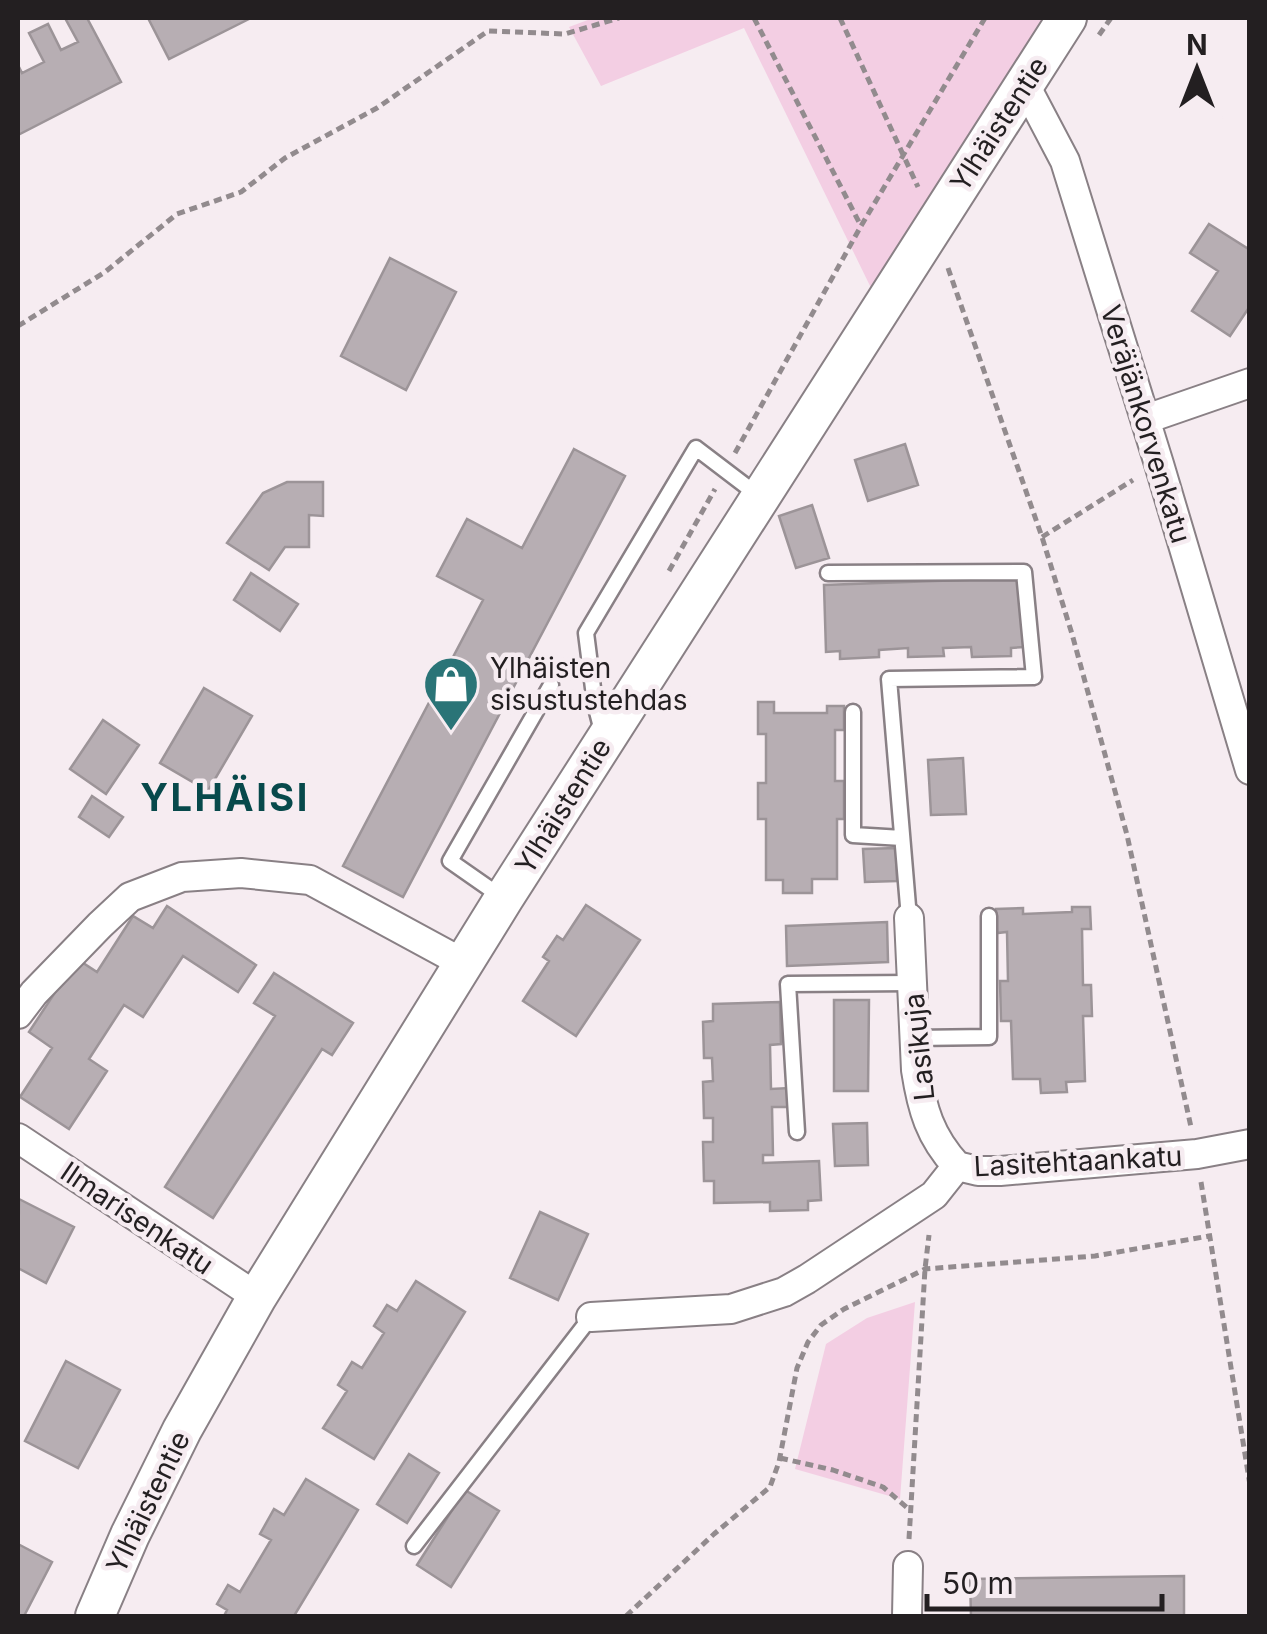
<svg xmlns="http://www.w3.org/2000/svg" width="1267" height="1634" viewBox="0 0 1267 1634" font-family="Inter,sans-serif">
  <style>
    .green { fill: #f3cee3 }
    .building { fill: #b7aeb3; stroke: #9c9498; stroke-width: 2.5 }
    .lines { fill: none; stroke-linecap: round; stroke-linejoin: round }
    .lane-casing { stroke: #898085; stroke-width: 19 }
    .street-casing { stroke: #898085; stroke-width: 32 }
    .secondary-casing { stroke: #898085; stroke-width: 42 }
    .path { stroke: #928b8e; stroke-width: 5; stroke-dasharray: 8 5; stroke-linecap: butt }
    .lane { stroke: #fff; stroke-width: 14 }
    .street { stroke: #fff; stroke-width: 28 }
    .secondary { stroke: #fff; stroke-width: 38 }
    .labels { text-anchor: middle; stroke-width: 9; stroke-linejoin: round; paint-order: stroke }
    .street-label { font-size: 28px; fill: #231f21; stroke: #f6ecf1 }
    .poi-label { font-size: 28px; fill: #231f21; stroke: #f6ecf1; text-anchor: start }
    .district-label { font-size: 38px; font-weight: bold; letter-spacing: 2.5px; fill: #07494b; stroke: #f6ecf1 }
  </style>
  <rect width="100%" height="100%" fill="#f6ecf1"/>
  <path class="green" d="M593,18H1049L873,292L744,28L601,86L569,27Z
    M915,1302L900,1499L795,1469L826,1344L867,1318Z"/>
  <path class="building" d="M65,18H87L121,82L18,135V65L22,73L44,62L29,33L48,24L61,50L78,42Z
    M148,18H251L169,59Z
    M1209,224L1250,250V306L1230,336L1192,311L1218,271L1190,253Z
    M390,258L456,292L406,390L341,356Z
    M905,444L918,485L868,501L855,460Z
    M574,449L625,476L403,897L343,866L483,600L437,576L467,519L522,548Z
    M287,482H323V516L309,515V547H285L269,570L227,543L263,493Z
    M812,505L829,558L796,568L779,516Z
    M251,573L298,604L280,631L234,600Z
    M1021,578L1024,647L1011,648V656L972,657L971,647L943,648L944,656L908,657V648L879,650V657L840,659V651L826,652L824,585Z
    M204,688L252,716L208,791L160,763Z
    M758,702H774V713H827V706H844V730H835V781H844V819H837V879H812V893H783V880H766V819H758V783H766V734H758Z
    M103,720L139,745L106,794L70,769Z
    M963,758L966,814L931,815L928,760Z
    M92,796L123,817L109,837L79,817Z
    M896,848L897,881L865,882L863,849Z
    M586,905L640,940L576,1036L523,1001L549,961L543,957L557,936L563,940Z
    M167,906L256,965L238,992L183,956L143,1017L124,1005L89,1059L107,1071L69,1129L20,1097L52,1048L29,1032L77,959L97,972L133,916L153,928Z
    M1072,907H1090L1091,929H1082L1083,985H1091L1092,1016H1083L1085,1081L1066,1082L1067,1092L1041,1093L1040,1079H1013L1011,1021H1001L1000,981H1008L1007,932L997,933L996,909L1023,908V914L1072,912Z
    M887,922L888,962L787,966L786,926Z
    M274,973L353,1023L332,1055L322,1049L213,1218L165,1187L275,1016L254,1003Z
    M834,1000H869L868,1091H834Z
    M780,1002L781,1044L770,1045L771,1089L789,1088V1107H772L773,1155H763V1163L819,1161L821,1200L808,1201V1210L770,1211V1202L714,1203V1181H704L703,1142H713V1118H704L703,1082L713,1081L712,1058H704L703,1022L713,1021V1004Z
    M867,1123L868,1165L835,1166L833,1124Z
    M19,1199L74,1227L46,1283L18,1268Z
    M540,1212L588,1234L558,1300L510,1278Z
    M416,1281L465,1312L374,1459L323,1428L347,1391L338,1385L352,1362L362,1368L384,1333L374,1326L387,1305L397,1311Z
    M66,1361L120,1390L78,1468L25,1441Z
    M409,1454L439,1473L407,1523L377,1504Z
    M306,1479L358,1510L294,1616H224L227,1610L217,1604L228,1585L240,1592L271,1540L260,1534L274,1509L284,1515Z
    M465,1490L499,1511L451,1587L417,1565Z
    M18,1544L52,1562L24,1616H18Z
    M1184,1576V1616H971L970,1579Z"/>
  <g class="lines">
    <g class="lane-casing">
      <path id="lane" d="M828,573L1024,572L1034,677L889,679L909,918
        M853,712V835L902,838
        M602,731L595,704L586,633L696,448L759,496
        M503,898L450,861L551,685
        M914,1038L989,1037V916
        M797,1132L788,984L912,983
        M414,1546L591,1317"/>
    </g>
    <g class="street-casing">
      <path id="street" d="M1025,85L1065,161L1159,464L1250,770
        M1146,419L1250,383
        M909,918L916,1070C922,1109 930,1137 957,1166
        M18,1014L34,993L100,925L130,897L182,877L241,873L310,880L463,963
        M18,1138L257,1297
        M591,1317L731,1309L784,1292L807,1279L934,1195L957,1166L978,1171H1000L1197,1154L1250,1144
        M907,1616L908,1566"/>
    </g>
    <g class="secondary-casing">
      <path id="secondary" d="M95,1616L130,1535L182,1430L257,1297L504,898L1067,18"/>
    </g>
    <path class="path" d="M754,18L861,226
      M840,18L918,187
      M1099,35L1111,18
      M948,268L1042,537L1072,634L1127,835L1191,1127
      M18,326L105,272L177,214L241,192L285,158L377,108L488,31L565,34L619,18
      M735,453L861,226L985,18
      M1042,537L1133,480
      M669,571L715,489
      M1201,1182L1250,1485
      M780,1458L833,1470L883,1487L911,1511
      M909,1539L925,1269L929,1235
      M626,1616L714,1534L770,1487L779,1462L797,1368L808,1342L821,1325L844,1309L925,1269L1095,1256L1209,1236"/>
    <use href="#lane" class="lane"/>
    <use href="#street" class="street"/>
    <use href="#secondary" class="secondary"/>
  </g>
  <defs>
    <g id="shop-pin" transform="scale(2.875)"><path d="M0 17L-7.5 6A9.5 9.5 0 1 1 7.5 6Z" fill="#2a7477" stroke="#f6ecf1"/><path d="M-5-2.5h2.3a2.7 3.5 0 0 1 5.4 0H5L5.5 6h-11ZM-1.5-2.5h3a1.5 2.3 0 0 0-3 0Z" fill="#fff"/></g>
  </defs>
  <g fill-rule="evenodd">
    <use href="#shop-pin" x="451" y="684"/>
  </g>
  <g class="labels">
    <g class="street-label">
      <text transform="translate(999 124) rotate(-57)" y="10">Ylhäistentie</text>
      <text transform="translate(1146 424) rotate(73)" y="10">Veräjänkorvenkatu</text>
      <text transform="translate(563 806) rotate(-58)" y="10">Ylhäistentie</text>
      <text transform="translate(919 1047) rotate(-96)" y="10">Lasikuja</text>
      <text transform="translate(1078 1161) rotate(-3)" y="10">Lasitehtaankatu</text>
      <text transform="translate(137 1218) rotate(34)" y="10">Ilmarisenkatu</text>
      <text transform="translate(148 1502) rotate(-64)" y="10">Ylhäistentie</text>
    </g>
    <g class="poi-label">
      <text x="490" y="678">Ylhäisten<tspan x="490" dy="32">sisustustehdas</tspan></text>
    </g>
    <g class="district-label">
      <text x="225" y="811">YLHÄISI</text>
    </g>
  </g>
  <rect width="1267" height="1634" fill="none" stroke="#231f21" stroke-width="40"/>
  <g transform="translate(1197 70)" stroke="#f6ecf1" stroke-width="8" paint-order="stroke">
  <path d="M0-8L18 38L0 25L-18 38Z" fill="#231f21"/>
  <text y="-15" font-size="28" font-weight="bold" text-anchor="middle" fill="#231f21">N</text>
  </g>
  <path d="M927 1594v15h235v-15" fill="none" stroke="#231f21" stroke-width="5"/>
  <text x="942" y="1594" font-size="30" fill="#231f21" stroke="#f6ecf1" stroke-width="8" paint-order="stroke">50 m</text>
</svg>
